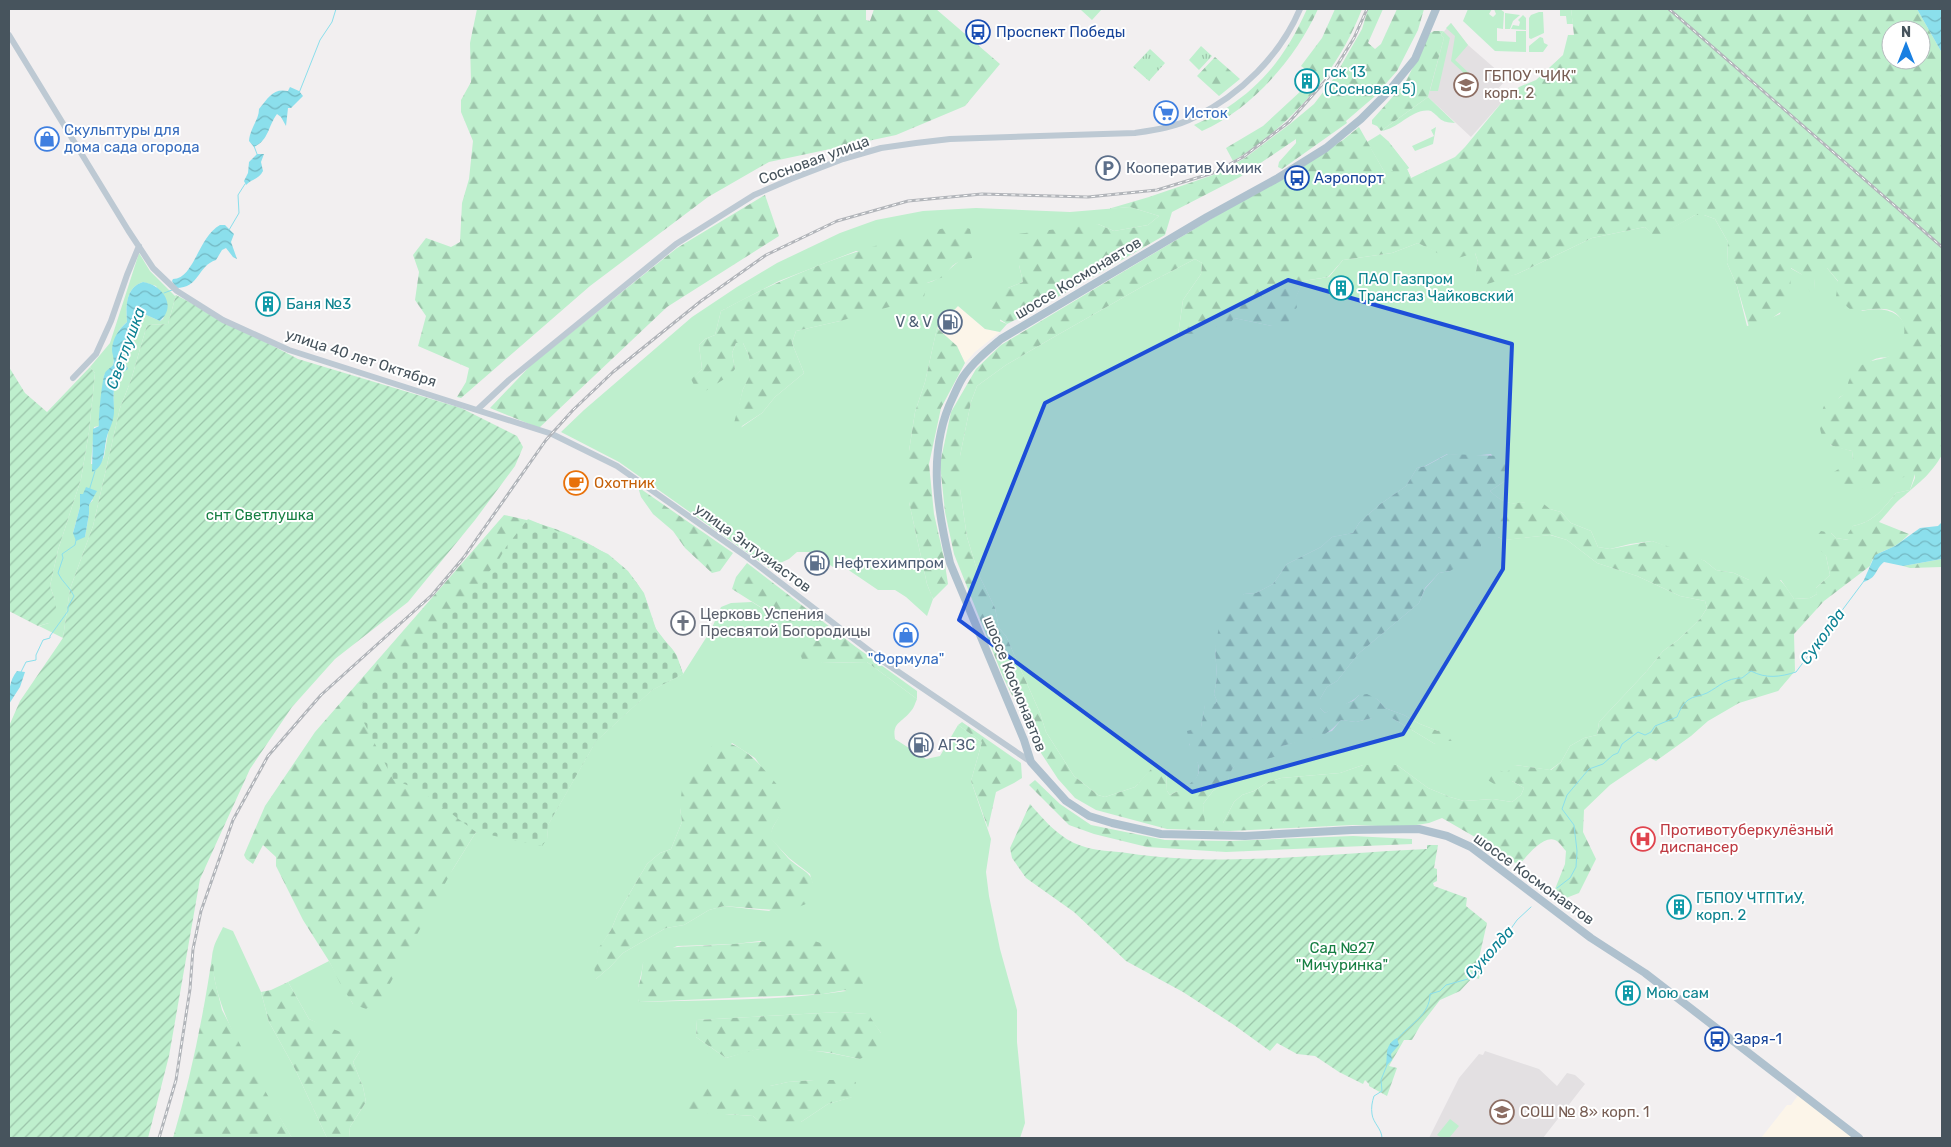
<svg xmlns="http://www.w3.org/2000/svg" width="1951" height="1147" viewBox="0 0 1951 1147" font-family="Rubik,sans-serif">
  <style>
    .commercial { fill: #fcf5e9 }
    .education { fill: #e3e0e2 }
    .grass { fill: #beefcd; fill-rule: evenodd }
    .forest { fill: url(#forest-firs); fill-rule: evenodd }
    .cemetery { fill: url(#cemetery-stones) }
    .park { fill: url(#park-tufts) }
    .garden { fill: url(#garden-furrows) }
    .water { fill: url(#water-waves) }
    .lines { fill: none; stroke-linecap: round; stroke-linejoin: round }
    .stream { stroke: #8bdfec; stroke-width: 1 }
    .secondary { stroke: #bdc9d3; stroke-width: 6 }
    .primary { stroke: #afc1ce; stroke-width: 8 }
    .rail-casing { stroke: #b2b5ba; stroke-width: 3 }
    .rail { stroke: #fff; stroke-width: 1; stroke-dasharray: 4; stroke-linecap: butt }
    .marked { fill: #1d4ed8; fill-opacity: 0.2; stroke: #1d4ed8; stroke-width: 4; stroke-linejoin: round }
    .labels { text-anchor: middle; stroke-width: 4; stroke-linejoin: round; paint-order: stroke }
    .transit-label { font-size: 15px; fill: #164399; stroke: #fff; text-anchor: start }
    .culture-label { font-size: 15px; fill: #0d838f; stroke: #fff; text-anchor: start }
    .education-label { font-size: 15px; fill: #785e54; stroke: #fff; text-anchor: start }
    .shop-label { font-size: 15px; fill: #366cbe; stroke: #fff; text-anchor: start }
    .street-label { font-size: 15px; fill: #47545d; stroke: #fff }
    .service-label { font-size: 15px; fill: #4e5e75; stroke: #fff; text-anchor: start }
    .food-label { font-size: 15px; fill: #c56008; stroke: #fff; text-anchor: start }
    .park-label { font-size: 15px; fill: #177f43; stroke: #fff }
    .worship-label { font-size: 15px; fill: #5b616d; stroke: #fff; text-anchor: start }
    .health-label { font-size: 15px; fill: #be3a42; stroke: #fff; text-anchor: start }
    .water-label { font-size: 16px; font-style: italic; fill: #0d8294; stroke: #fff }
  </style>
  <defs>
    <pattern id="forest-firs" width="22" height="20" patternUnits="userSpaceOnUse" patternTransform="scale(1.25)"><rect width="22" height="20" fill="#beefcd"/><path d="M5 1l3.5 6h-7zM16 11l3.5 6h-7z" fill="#9cc4aa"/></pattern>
    <pattern id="cemetery-stones" width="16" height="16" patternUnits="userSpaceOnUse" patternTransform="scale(1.25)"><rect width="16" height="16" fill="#beefcd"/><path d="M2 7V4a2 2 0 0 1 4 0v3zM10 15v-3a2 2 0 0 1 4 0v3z" fill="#9cc4aa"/></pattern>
    <pattern id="park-tufts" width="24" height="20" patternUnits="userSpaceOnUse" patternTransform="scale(1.25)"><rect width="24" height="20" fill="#beefcd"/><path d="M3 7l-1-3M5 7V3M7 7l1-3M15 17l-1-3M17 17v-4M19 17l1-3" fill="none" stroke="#9cc4aa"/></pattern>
    <pattern id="garden-furrows" width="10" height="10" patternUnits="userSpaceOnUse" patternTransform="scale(1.25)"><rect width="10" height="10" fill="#beefcd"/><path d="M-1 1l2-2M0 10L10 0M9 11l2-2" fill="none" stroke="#9cc4aa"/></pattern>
    <pattern id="water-waves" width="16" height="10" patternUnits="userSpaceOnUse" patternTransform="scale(1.25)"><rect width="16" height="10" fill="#8bdfec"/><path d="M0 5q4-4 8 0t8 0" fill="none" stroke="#73b7c2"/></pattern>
  </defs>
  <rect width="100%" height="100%" fill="#f2eff0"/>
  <path class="commercial" d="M958,306L985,329L1000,332L975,352L965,363L957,346L937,328Z
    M1799,1094L1853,1135V1138H1761L1787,1105H1791Z"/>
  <path class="education" d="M1451,23L1468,45L1507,79L1494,93L1503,101L1471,137L1428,97L1444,38L1441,35Z
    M1485,1051L1539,1069L1557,1086L1567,1073L1575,1075L1585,1084L1543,1138H1429L1459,1078L1479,1054L1483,1055Z"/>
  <path class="grass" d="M1468,9H1492L1489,14L1493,17L1496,14L1494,9H1500L1504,12L1503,29L1497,28V41L1516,42V31H1526V52L1495,51L1463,21Z
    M1560,9H1571L1573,24H1567L1566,16H1560Z
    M1539,12H1543L1544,33L1531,39L1529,38V18L1531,15Z
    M1505,13L1520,15L1513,21L1510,29H1505Z
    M1523,15L1526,18V30L1511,29L1513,25L1519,26L1520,22L1518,20Z
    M1451,23L1468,45L1455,60L1471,75L1469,78L1451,61L1455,36L1446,28Z
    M1443,31L1450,38L1438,91H1430L1444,38L1441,35Z
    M1540,37L1543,38L1544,43L1548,45L1543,52H1529V46Z
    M1428,97L1455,123C1439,122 1442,119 1431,111C1413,107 1399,129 1381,131Z
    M1436,127L1433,144L1415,151L1412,146L1434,136L1431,130Z
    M1380,134L1388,141L1409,168L1407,169L1411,178L1385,173L1367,142Z
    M1130,207L1159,216L1148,225L1114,231L1098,224L1019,265L1023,282L1008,288L1000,321L1007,324L1000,332L985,329L958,306L937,328L925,382L915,412L909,451V502L927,584L933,599L927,616L906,597L895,590H878L850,571L844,565L833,567L811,552H797L789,559L769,568L619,462L561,432L584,410L692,317L737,287L777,263L840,233L876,220L923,211L976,208L1070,212ZM856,251L962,259C950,267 941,280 927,283L840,321L796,331L792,343L804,373L775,397L762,413L733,433L743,389L752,373L749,356L743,343H736L732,353L735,369L692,379L702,369L699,345L705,339L715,335L721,311L779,281Z
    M1695,215H1704L1715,219L1728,242L1727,263L1737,286L1747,326L1764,321L1780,314L1790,268L1801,274L1814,289L1815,268H1827L1862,311C1889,304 1917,317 1900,348C1892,361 1882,355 1873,360C1866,364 1855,375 1850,381C1848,384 1849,389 1847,392C1845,395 1840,396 1838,399C1834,406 1831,436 1830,445L1852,451L1853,460L1915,474L1910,490L1896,493C1883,509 1874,522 1853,526L1849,540L1836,538L1831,533L1822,550L1826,556L1830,575L1816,588L1817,594L1810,598L1794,599L1781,580H1749L1734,573L1716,570L1705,561L1652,541L1630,544L1610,549L1598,547L1591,531L1571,523L1561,512L1550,509L1540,502C1515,501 1510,510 1490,491L1508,479L1491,454L1471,456L1447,454L1425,466L1417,468L1406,486L1379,505L1359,523L1353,533L1332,537L1321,547L1287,564L1273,584L1256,593L1244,594L1215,647L1217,678L1214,694L1217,701L1215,704L1205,705L1201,727L1189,744C1207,775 1200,781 1170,795L1167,791L1166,767H1154L1135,787L1105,797L1098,795L1074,776L1046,732L1040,713L1006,636L999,628L995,608L978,573L967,537L960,489V456L971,402L977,386L1006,365L1047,341L1145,285L1195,259L1202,263L1201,274L1183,300L1178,335L1234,318L1272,326L1294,301L1303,281L1329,277L1343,260L1392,253L1418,243L1435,251L1475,253L1478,262L1474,285L1517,274L1592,238L1645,227L1656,237Z
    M139,253L150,271L175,296L176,295L168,324L147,325L131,380L120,408L93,526L70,589L63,638L39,626L49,623L55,600L50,586L58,550L81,479L89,432L95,373L90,367L110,343ZM143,282L156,286L167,306L163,319L160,321L144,314L140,319L132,343L121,359L120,374L114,387L113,416L108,433L104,457L100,464H91L94,427L99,426L104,375L113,365C117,347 110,336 127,322C126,307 125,288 143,282ZM80,494L93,500L88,505L89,514L85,537L73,533L80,507Z
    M1550,535L1567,540L1597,563L1637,576L1680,596L1705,601L1707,608L1700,619L1678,640L1663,651L1646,672L1599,722L1597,735L1584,738L1570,746L1561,762L1550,770L1515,765L1512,781L1524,788L1521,795L1512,802L1493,799L1464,801L1450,797L1428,788L1397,765H1363L1340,773L1281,778L1268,782L1254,791L1242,795L1234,802L1223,823H1204L1203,804L1213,791L1228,781L1229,773L1236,764L1246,761H1257L1282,746L1332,731L1341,720L1356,722L1372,718H1392L1435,744L1438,731L1420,724L1404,715L1385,708L1377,699L1359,695C1350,705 1336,706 1325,713L1320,708V699L1327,687L1337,681L1358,654L1419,603L1425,589L1439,573L1450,571L1482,537H1498L1504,540Z
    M752,602L765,610L776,623L794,633L822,663L867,662L917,699C915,703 914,708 911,711C902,723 892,722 895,739L926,759L940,756L958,725L982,742L971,781L991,839L986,872L989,896L1000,949L1017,1010V1042L1025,1123L1020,1138H349L350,1127L366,1102L363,1087L353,1062L360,1051L323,1026L309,1019L288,982L329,961L353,1004L453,869L476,832L547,839L548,825L596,741L652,690L683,674L711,630L721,607L731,603ZM732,743L755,758L769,778L783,792V809L773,827L769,837L789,858L810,874L813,885L769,911L724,906L709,910L684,925L666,928L623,953L610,967L596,979L598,950L611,930L618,913L647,864L660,853L671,849L682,822L680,808ZM760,941L846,991C778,1001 708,1000 639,1002C635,990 642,976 643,963L677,946L735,944ZM840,1012L867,1014L881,1033L860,1059C828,1052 793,1046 760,1049C749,1050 737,1055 726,1058L696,1037L697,1020ZM814,1080L852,1097L828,1104L801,1122H760L753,1116L725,1114H684L770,1086L788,1082Z
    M223,927L233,931L261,992L269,1022L295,1069L327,1138H292C265,1091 207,1006 213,951C214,943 220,934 223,927Z
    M1450,1119L1459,1126L1449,1138H1442L1437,1135Z"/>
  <path class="forest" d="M477,9H866V20L870,21L874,9H936L1000,64L965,106L896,135L769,162L708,197L590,286L461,398L457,397L466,382L469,368L418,346L426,316L415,300L419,272L413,255L426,238L451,247L460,242L462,203L469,179L473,141L461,112V100L471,82L470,43Z
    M1307,9H1318C1296,58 1252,109 1202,131L1194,125C1205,120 1218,114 1228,107C1267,81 1288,51 1307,9Z
    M1335,9H1362C1338,72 1291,126 1233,161L1226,148L1263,126L1316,77L1301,66L1322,38Z
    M1368,9H1383L1368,43L1375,49L1381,44L1397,9H1424L1418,30L1397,71L1374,97L1346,121L1347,123L1282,169L1278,167L1279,162L1296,143V139L1240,177L1172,212L1165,235L1037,309L1007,324L989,312L986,304L1008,288L1023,282L1019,265L1017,234L1098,224L1114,231L1148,225L1159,216L1130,207L1108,209L1149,197L1213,175L1245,158L1290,124L1314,104L1334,78L1362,29Z
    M1571,9H1917L1942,53V455C1930,475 1921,481 1904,496C1894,503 1887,514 1879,522L1909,534C1904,539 1899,544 1893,547C1882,552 1874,553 1870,566L1824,601L1794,634L1795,671L1778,691L1739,703L1708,721L1691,736L1656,761L1650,758L1610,785L1584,810L1583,832L1596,859L1579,893L1566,898L1555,889L1565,864L1566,851C1563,848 1559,841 1555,840C1543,835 1527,856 1520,864L1506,860L1494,848L1442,818L1429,823L1404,827L1353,825L1229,831L1167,829L1096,810L1075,798L1058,779L1041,753L1003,677L954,554L945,512L940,464L951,412L976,369L1001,345L1343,140L1359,127L1385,173L1393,171L1384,153V144L1388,141L1409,168L1407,169L1411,178L1455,157L1465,147L1503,101L1519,87L1536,80L1563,55L1568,35H1574ZM1891,30H1921V60H1891ZM1695,215H1704L1715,219L1728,242L1727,263L1737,286L1751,334C1763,322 1778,316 1790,304L1791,268L1801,274L1810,292L1814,289L1816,268H1827L1838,281L1836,297L1852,311C1870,311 1894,301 1903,323C1905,329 1905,335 1902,341C1892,367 1871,353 1856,370C1840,387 1856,394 1825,404C1819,415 1816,435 1829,444C1835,448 1845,449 1852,451L1853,460L1829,475V482L1842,494L1915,474V478L1910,490L1896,493C1883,509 1874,522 1853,526L1847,535L1849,540L1836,538L1831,533L1821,531L1815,538L1814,544L1826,556L1830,575L1815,589L1817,594L1810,598L1794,599C1787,588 1776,569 1760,573C1756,574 1752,578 1749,580L1734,573L1716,570L1705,561L1691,554L1652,541L1610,549L1598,547L1591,531L1571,523L1561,512L1550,509L1540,501C1515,501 1510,510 1490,491L1508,479L1505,463L1501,456L1448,454L1426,466L1417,468L1406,486L1379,505L1359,523L1353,533L1332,537L1321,547L1287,564L1273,584L1256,593L1244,594L1221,617L1215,647L1217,678L1214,694L1217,701L1215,704H1205L1201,727L1187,731C1188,735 1188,739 1189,743C1194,762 1210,770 1187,786L1182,782L1178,791L1170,795L1167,791L1166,767H1153L1135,787L1105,797L1098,795L1074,776L1046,732L1040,713L1006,636L999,628L995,608L978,573L967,537L960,489V456L971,402L977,386L1006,365L1047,341L1145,285L1195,259L1202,263L1201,274L1183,300L1178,335C1195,341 1203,338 1215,325L1224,332L1234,318L1272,326L1288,323L1297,307L1295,300L1303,281L1328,277L1343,260L1392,253L1418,243L1451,260L1475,253L1478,262L1473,285L1476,288L1517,274L1592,238L1645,227L1656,238ZM1551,535L1567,540L1597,563L1637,576L1680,596L1705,601L1707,608L1700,619L1678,640L1663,651L1646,672L1599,722L1597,735L1584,738L1570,746L1561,762L1551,770L1515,765L1506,773L1479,762L1486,779L1499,787L1512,781L1524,788L1521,795L1512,802L1493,799L1464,801L1450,797L1428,788L1397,765L1382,764L1363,765L1340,773L1281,778L1268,782L1254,791L1242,795L1234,802L1223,823H1205L1203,804L1213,791L1228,781C1232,761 1240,763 1257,761C1264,760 1271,758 1277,756L1282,746C1309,738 1322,742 1341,720L1356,722L1372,718H1392L1435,744L1439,741H1460L1458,731L1443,729L1438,731L1420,724L1404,715L1385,708L1377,699L1367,694L1359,695L1353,701L1333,708L1325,713L1320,708V699L1327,687L1337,681L1358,654L1419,603L1425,588L1439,573L1450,571L1470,559L1481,547L1482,537H1498L1504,540Z
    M1434,31H1443L1441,35L1444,38L1428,97L1381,131L1377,126L1372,124V120L1405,83L1430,33Z
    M1215,57L1240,79L1219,96L1197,76Z
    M765,195L779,236L667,307L539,428L490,408L532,364L677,248Z
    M960,225L970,229L973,244L972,258C960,260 950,264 946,276L927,283L924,297L840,321L796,331L792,343L804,373L775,397L762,413L742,426L739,434L733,433V427L743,389L751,373L749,356L743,343H736L732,353L735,369L729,376L699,395L691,379L702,369L699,345L705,339L715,335L721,311C795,270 876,241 960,225Z
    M937,328L957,346L965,363L941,408L929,464L934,514L944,558L948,584L933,599L927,584L909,502V451L915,412L925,382Z
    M638,487L733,553L720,571L712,573L685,548L673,531L653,514L641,497Z
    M504,515C551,524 620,548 643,593C649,604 650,618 656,629C661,639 672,646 677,656C679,662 681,668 683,674L652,690L596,741L548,825L547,839L542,846L476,832L453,869L381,1000L366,1009L353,1004L341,985L329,961L303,920L276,866V857L263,845L253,864L246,859L244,855L265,806L315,732Z
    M1942,559V567L1910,568L1903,566Z
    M747,563L856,647L917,691V699L867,662L822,663L802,659L793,633L776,623L765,610L732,589L736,577Z
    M962,722L1021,763L1022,778L1014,783L996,792L988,828L971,781L982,742L958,725Z
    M723,742C751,747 765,773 784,792V809L773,827L770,837C776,844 782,851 788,858C806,875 819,872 811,902L788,911L724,906L709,910L684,925L666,928L623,953L610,967L596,979L594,967L598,949L611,930L618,913L647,864L660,853L671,849L682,822L680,808L682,788L714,743Z
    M1035,780L1060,804L1091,825L1165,840L1229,841L1353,836L1412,839V844L1226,852L1147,847L1094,834L1069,825L1029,785Z
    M811,940L840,949L863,970V987L823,994L639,1002L636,994L641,978L643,963L649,950C678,946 706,946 734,944C760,942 785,940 811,940Z
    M213,950L214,977L222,1010L256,1075L292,1138H173C191,1077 204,1013 213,950Z
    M288,982L309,1019L355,1038L361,1043L360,1051L353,1062L363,1087L366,1102L350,1127L349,1138H327L295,1069L269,1022L261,992L271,990Z
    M840,1012L868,1014L881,1033V1048L860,1059L827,1052L787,1049H759L726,1058L696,1037L697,1020Z
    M814,1080H842L856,1082L853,1097L828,1104L801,1122L787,1123L760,1122L753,1116L726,1114H684V1100L698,1086H770L788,1082Z"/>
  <path class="cemetery" d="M528,519L572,537L608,554L628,571L644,593L656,629L676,655L683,674L652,690L596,741L548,825L547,839L542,846L476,832L421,791L393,779L357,709L457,607L497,563L506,547Z"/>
  <path class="park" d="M1083,9H1102L1092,20L1081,10Z
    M1201,46L1212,56L1199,70L1189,60Z
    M1150,49L1165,63L1149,81L1133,67Z"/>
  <path class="garden" d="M176,295L298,359L461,408L517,436L523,447L515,466L475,520L408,602L335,659L292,707L250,769L200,879L169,1056L148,1138H9V726L20,701L63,638L70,589L93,526L120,408L131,380L147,325L168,324Z
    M9,367L25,393L47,412L90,367L95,373L89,432L81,479L58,550L50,586L55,600L57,615L49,623L38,626L9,611Z
    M1030,804C1045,821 1060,839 1082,846C1096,851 1113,851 1127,853C1226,868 1328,853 1427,849V845H1438L1434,868L1437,869V881L1433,883L1434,886L1467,898L1466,906L1487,923L1479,958L1483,959L1479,979L1473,977L1460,991L1440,1000L1420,1026L1412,1040H1404L1389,1066L1397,1068L1387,1096L1369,1086V1084L1365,1080L1363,1084L1339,1072L1315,1056L1297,1054L1277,1043L1270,1051L1234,1025L1183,992L1126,961L1074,912L1026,878L1012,858L1010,848Z"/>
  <path class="water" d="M1917,9H1942V53Z
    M290,87L299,91L303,96L291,108H288L286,126L281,117L277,114C268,126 269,140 254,147L249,141C250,128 259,120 259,109C269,97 273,88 288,91Z
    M257,154H264L261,162L263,171C259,179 252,179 246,185L244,181L248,173L249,162Z
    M220,225H225L234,234L231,242L237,259L233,257L226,248L222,250L216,260C197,266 200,288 176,288L172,281L173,279C194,279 198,237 220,225Z
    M143,282C163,285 177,306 160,321L144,314L141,316L132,343L121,359L126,364L128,369C124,372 119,374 117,379C112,390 114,400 114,411C114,419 111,426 108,433C103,446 107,466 92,472L93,429L99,426C98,421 102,378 105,373C106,370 111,368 113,365C115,359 112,355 112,349C113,338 118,330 127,322C126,307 125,288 143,282Z
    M86,487L97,491L89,505V514L85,537L76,541L73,533L80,507V494H83Z
    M1942,522V559L1903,566L1884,562C1874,570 1878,578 1863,582L1875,555L1895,546L1920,528L1938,526Z
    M17,671L25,672L20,687L9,704C9,691 9,681 17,671Z
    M1397,1038L1399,1045L1391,1054L1392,1060L1386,1066C1388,1055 1384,1045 1397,1038Z"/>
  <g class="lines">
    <path class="stream" d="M299,93L320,40L332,22L336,9
      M254,146L257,154
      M229,230L239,213L238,195L245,184
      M164,293L172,290
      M89,491L95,471
      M21,672L26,662L36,660V655L43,640L50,638V636L68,611V607L74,596C70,587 62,582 58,573L63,558L62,554L75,545L76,540
      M1557,888L1570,878L1576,867L1577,851L1574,825L1562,809L1567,795L1589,769L1603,764L1613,755L1618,753L1622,744L1638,732L1645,735L1651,732L1655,726L1677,717C1680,710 1682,705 1688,700C1693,696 1701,696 1707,693C1720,686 1726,678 1742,678L1751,671C1766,679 1780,677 1796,672L1864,581
      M1397,1039C1410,1024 1430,1015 1430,994L1440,991L1446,985L1468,979L1484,954L1495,946L1510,930L1517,920L1531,907
      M1382,1138C1382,1129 1373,1123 1372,1114C1371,1108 1372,1102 1374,1096L1382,1091L1381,1080L1387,1065"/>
    <path class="secondary" d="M9,35L128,230L153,268L177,291L223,320L289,350L552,434L617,466L747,557L884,662L1031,762
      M73,378L96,354L111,321L127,275L139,246
      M478,409L509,380L676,244L754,195L791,179L843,159L881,148L916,143L950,139L1135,133C1155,130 1176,127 1195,117C1240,95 1280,56 1300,9"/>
    <path class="primary" d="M1436,9L1415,59L1388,92L1361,119L1326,148L1278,178L1207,217L1001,339C988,350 973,362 963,377C959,383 956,391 953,397C927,450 937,508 950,563L1024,740L1031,762L1066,801L1089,816L1112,823L1161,834L1245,836L1352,830L1419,829L1447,836L1471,847L1591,938L1645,973L1859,1138"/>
    <g class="rail-casing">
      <path id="rail" d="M1669,9L1942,247
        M159,1138L176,1080L190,989L193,949L201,911L233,820L268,756L321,695L432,595L464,557L546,440L573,410L613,372L701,301L766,255L837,221L908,201L982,194L1088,197L1157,190L1213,173L1243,157L1289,122L1333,72L1354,38L1367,9"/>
    </g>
    <use href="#rail" class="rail"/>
  </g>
  <path class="marked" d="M1288,280L1512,344L1503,569L1403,734L1192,792L959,620L1045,403Z"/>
  <defs>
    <g id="bus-ring" transform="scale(1.25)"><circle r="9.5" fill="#fff" stroke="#1a4fb4" stroke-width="1.5"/><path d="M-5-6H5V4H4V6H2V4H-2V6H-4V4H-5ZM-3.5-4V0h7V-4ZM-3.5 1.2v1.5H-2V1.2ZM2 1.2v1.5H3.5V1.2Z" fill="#1a4fb4"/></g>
    <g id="building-ring" transform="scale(1.25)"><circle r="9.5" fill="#fff" stroke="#0f9aa8" stroke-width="1.5"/><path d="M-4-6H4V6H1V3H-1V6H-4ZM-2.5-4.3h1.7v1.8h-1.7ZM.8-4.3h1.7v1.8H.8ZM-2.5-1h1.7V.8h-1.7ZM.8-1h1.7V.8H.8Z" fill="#0f9aa8"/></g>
    <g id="university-ring" transform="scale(1.25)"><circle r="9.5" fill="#fff" stroke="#8d6e63" stroke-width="1.5"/><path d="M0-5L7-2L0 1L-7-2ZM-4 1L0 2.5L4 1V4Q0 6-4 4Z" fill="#8d6e63"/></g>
    <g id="supermarket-ring" transform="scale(1.25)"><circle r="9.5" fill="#fff" stroke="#3f7fe0" stroke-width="1.5"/><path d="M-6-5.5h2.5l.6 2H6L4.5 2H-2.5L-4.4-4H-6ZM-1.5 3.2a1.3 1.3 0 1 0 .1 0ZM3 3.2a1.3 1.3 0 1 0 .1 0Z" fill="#3f7fe0"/></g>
    <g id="shop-ring" transform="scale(1.25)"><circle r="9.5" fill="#fff" stroke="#3f7fe0" stroke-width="1.5"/><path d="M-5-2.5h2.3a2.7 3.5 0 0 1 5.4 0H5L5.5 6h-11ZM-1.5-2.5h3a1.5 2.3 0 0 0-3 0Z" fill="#3f7fe0"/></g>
    <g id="parking-ring" transform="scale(1.25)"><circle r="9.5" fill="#fff" stroke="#5c6f8a" stroke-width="1.5"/><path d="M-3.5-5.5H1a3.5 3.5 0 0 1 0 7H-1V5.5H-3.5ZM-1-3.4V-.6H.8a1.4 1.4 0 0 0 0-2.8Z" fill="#5c6f8a"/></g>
    <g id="fuel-ring" transform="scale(1.25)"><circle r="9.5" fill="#fff" stroke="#5c6f8a" stroke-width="1.5"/><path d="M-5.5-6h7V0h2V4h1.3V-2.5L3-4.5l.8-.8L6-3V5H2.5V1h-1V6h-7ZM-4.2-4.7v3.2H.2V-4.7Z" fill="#5c6f8a"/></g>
    <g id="cafe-ring" transform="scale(1.25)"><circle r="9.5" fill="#fff" stroke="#e8710a" stroke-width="1.5"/><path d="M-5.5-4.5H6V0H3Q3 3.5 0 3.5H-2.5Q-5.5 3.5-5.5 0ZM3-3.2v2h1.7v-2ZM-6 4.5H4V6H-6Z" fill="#e8710a"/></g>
    <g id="church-ring" transform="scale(1.25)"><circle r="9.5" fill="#fff" stroke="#6b7280" stroke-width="1.5"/><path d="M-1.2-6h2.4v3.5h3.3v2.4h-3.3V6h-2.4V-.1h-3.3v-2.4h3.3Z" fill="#6b7280"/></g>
    <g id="hospital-ring" transform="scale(1.25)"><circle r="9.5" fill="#fff" stroke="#e0444e" stroke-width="1.5"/><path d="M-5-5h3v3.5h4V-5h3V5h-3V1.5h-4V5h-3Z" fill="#e0444e"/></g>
    <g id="school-ring" transform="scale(1.25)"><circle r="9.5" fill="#fff" stroke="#8d6e63" stroke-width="1.5"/><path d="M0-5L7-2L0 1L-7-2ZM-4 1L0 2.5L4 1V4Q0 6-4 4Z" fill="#8d6e63"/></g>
  </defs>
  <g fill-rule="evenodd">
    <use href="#bus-ring" x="978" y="32"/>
    <use href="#building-ring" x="1307" y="81"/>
    <use href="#university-ring" x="1466" y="85"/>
    <use href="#supermarket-ring" x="1166" y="113"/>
    <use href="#shop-ring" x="47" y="139"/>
    <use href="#parking-ring" x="1108" y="168"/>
    <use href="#bus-ring" x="1297" y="178"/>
    <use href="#building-ring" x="1341" y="288"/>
    <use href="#building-ring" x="268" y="304"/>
    <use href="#fuel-ring" x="950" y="322"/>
    <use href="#cafe-ring" x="576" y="483"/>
    <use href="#fuel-ring" x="817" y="563"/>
    <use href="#church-ring" x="683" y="623"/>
    <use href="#shop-ring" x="906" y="635"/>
    <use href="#fuel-ring" x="921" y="745"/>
    <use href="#hospital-ring" x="1643" y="839"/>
    <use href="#building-ring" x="1679" y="907"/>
    <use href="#building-ring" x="1628" y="993"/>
    <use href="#bus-ring" x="1717" y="1039"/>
    <use href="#school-ring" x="1502" y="1112"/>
  </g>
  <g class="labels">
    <g class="transit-label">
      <text x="996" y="37">Проспект Победы</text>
      <text x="1314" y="183">Аэропорт</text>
      <text x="1734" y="1044">Заря-1</text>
    </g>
    <g class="culture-label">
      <text x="1324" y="77">гск 13<tspan x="1324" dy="17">(Сосновая 5)</tspan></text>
      <text x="1358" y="284">ПАО Газпром<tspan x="1358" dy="17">Трансгаз Чайковский</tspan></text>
      <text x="286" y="309">Баня №3</text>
      <text x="1696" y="903">ГБПОУ ЧТПТиУ,<tspan x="1696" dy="17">корп. 2</tspan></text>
      <text x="1646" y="998">Мою сам</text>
    </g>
    <g class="education-label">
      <text x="1484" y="81">ГБПОУ "ЧИК"<tspan x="1484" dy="17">корп. 2</tspan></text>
      <text x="1520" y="1117">СОШ № 8» корп. 1</text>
    </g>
    <g class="shop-label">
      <text x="1184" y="118">Исток</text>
      <text x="64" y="135">Скульптуры для<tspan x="64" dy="17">дома сада огорода</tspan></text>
      <text x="906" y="664" text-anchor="middle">"Формула"</text>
    </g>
    <g class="street-label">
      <text transform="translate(814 160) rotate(-20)" y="5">Сосновая улица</text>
      <text transform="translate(1078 278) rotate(-31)" y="5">шоссе Космонавтов</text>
      <text transform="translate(361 358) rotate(18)" y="5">улица 40 лет Октября</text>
      <text transform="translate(753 548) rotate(36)" y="5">улица Энтузиастов</text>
      <text transform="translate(1015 684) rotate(68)" y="5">шоссе Космонавтов</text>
      <text transform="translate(1534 879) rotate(36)" y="5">шоссе Космонавтов</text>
    </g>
    <g class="service-label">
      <text x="1126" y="173">Кооператив Химик</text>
      <text x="932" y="327" text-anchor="end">V &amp; V</text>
      <text x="834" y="568">Нефтехимпром</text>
      <text x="938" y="750">АГЗС</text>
    </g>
    <g class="food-label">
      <text x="594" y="488">Охотник</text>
    </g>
    <g class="park-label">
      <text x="260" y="520">снт Светлушка</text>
      <text x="1342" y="953">Сад №27<tspan x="1342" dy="17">"Мичуринка"</tspan></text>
    </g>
    <g class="worship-label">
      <text x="700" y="619">Церковь Успения<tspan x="700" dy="17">Пресвятой Богородицы</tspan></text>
    </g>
    <g class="health-label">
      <text x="1660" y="835">Противотуберкулёзный<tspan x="1660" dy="17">диспансер</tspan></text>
    </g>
    <g class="water-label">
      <text transform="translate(125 348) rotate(-70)" y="6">Светлушка</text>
      <text transform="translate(1822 636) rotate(-54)" y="6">Суколда</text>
      <text transform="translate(1489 952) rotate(-48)" y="6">Суколда</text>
    </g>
  </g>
  <rect width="1951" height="1147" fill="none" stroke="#47545d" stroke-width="20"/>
  <g transform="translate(1906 45)"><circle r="24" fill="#ffffff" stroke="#b5bbbe"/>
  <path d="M0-4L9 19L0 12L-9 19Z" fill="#1980e2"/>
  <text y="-8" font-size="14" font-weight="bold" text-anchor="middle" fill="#47545d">N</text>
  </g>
</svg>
